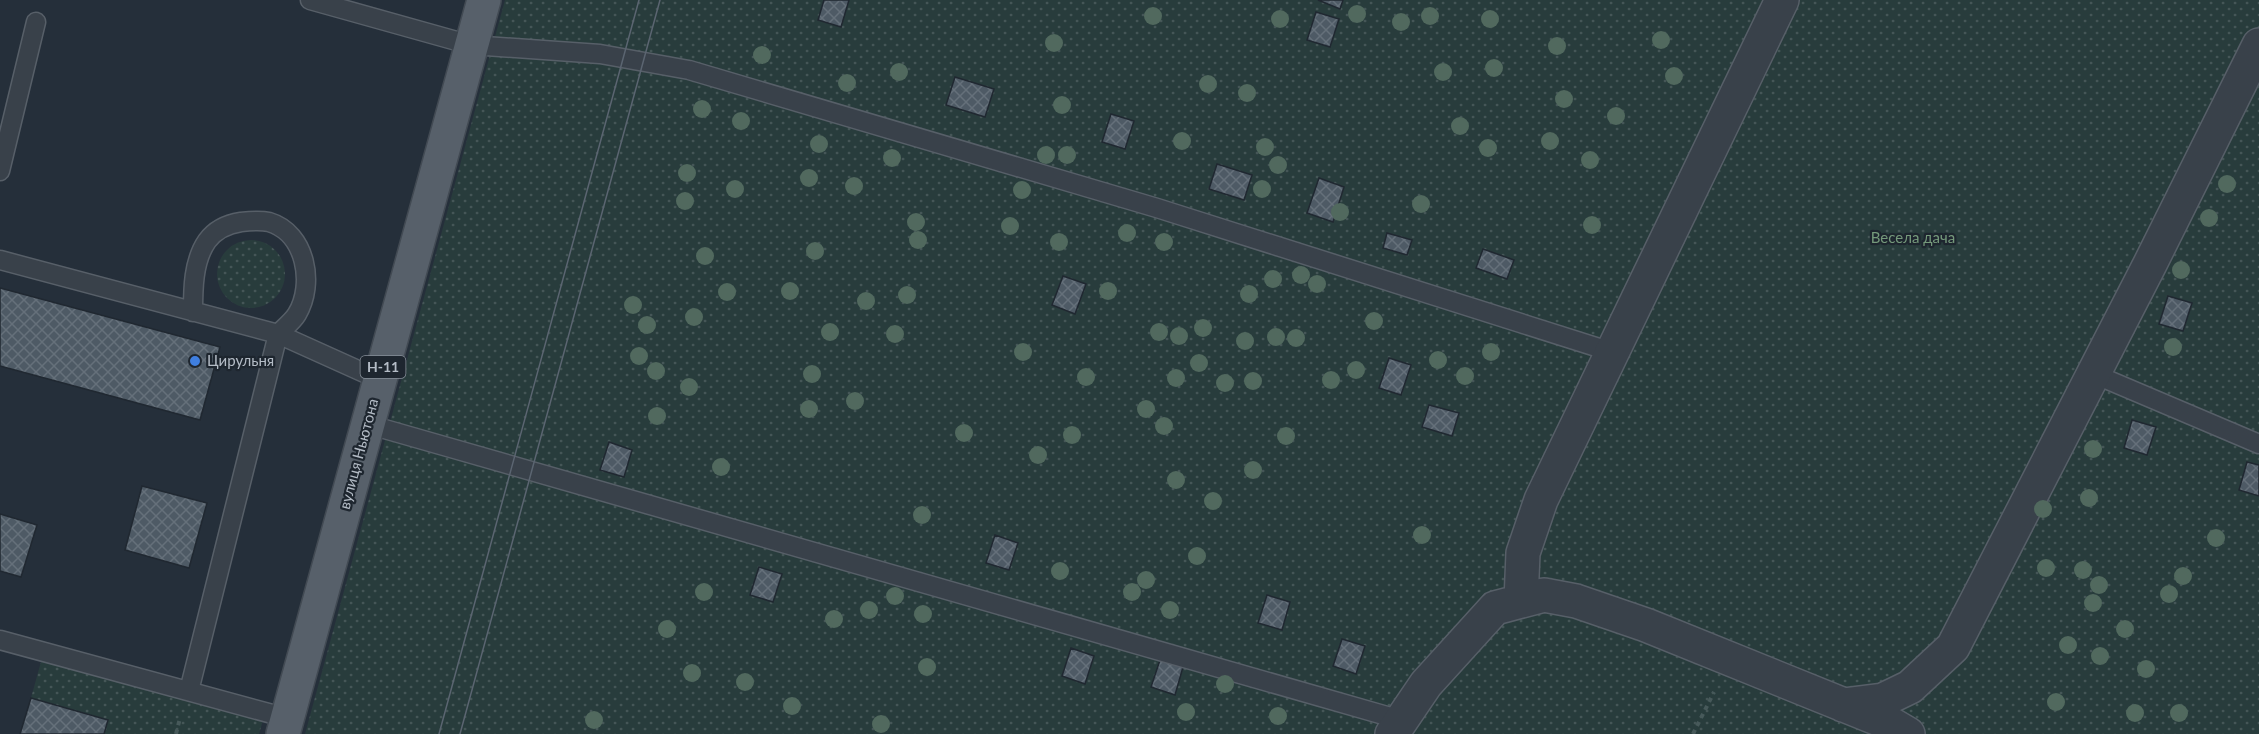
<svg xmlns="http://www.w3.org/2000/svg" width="2259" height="734" viewBox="0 0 2259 734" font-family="Lato,sans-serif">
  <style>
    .grass { fill: url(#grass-dots) }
    .building { fill: url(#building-cross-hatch); stroke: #202831; stroke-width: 1.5 }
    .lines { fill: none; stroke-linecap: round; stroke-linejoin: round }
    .service-casing { stroke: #575f68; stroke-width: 21 }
    .minor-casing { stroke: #575f68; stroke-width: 36 }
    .primary-casing { stroke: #424a53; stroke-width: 36 }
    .path { stroke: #47595a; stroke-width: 4; stroke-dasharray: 4.5 4.5; stroke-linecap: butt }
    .service { stroke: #39414a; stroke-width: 18 }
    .minor { stroke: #39414a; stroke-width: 33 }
    .primary { stroke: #57606a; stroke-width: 33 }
    .tram { stroke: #5b6571; stroke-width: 1.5 }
    .tree { fill: #51695e }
    .shop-dot { fill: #3f7fe0; stroke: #1e262f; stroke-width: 2 }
    .labels { text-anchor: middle; stroke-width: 4.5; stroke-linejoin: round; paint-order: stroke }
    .shield { fill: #1e262f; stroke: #878f99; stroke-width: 1.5 }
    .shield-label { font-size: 14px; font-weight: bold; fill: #b4bcc6 }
    .park-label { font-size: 15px; fill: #75997b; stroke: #1e262f }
    .poi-label { font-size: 15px; fill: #b4bcc6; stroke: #1e262f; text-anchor: start }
    .street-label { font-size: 15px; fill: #b4bcc6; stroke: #1e262f }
  </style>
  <defs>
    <pattern id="grass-dots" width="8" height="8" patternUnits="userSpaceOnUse" patternTransform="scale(1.5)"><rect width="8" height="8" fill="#283c3c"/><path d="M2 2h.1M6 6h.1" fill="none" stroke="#455657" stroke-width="1.8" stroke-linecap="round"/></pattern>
    <pattern id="building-cross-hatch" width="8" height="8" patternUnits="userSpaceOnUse" patternTransform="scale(1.5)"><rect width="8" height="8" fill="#4e5a65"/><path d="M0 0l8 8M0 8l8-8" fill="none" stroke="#65707a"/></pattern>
  </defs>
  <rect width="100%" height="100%" fill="#252f3a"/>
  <path class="grass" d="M505,0H2259V734H305Z
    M217 274a34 34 0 1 1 68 0a34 34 0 1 1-68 0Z
    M42,658L263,720L259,734H104L108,720L31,698Z"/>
  <path class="building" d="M824,0H849L841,27L818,20Z
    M1318,0H1343L1340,9Z
    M1316,12L1339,19L1330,47L1307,40Z
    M955,77L994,89L985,117L946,105Z
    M1111,114L1134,121L1125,149L1102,142Z
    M1217,164L1252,175L1244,200L1209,189Z
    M1319,178L1344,187L1333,222L1307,213Z
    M1387,233L1412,240L1407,255L1383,248Z
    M1483,249L1514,260L1507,279L1476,268Z
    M1063,276L1086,284L1075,314L1052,305Z
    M0,288L220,347L200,420L0,366Z
    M2168,296L2192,303L2183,331L2159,324Z
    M1389,358L1411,365L1401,395L1379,388Z
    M1429,405L1459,413L1452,436L1422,427Z
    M2132,420L2156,427L2147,455L2124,448Z
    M609,442L632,450L624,477L600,470Z
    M2247,462L2259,465V496L2239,490Z
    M142,486L207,503L189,568L125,550Z
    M0,514L37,525L21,577L0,571Z
    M995,535L1018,543L1009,570L986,563Z
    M759,567L782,574L773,602L750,595Z
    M1267,595L1290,602L1282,630L1258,623Z
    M1342,639L1365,646L1356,674L1333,666Z
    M1071,648L1094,656L1085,684L1062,676Z
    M1160,660L1183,667L1175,695L1151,687Z
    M31,698L108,720L104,734H20Z"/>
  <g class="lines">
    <g class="service-casing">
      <path id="service" d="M310,0L471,45L600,54L689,70L1157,208L1612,352
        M0,171L36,22
        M0,260L278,334L189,691
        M193,312C193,290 193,261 207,241C215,230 228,224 241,222C250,221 260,220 269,222C306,233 315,284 297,314C293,321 284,328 278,334L380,380
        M2094,374L2259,444
        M367,424L1401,720
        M0,640L287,718"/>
    </g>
    <g class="minor-casing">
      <path id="minor" d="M1521,601L1523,553L1541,500L1782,0
        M1843,705L1883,700L1910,687L1953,647L2150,264L2259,45
        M1392,734L1426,684L1495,608L1544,595L1576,601L1646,625L1891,724L1908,734"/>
    </g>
    <g class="primary-casing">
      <path id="primary" d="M283,734L484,0"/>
    </g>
    <path class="path" d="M176,734L180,718
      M1693,734L1714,692"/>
    <use href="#service" class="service"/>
    <use href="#minor" class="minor"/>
    <use href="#primary" class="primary"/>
    <path class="tram" d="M439,734L639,0
      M460,734L660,0"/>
  </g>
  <g class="tree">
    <circle cx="1357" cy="14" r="9"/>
    <circle cx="1153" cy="16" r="9"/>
    <circle cx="1430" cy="16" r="9"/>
    <circle cx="1280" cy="19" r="9"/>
    <circle cx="1490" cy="19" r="9"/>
    <circle cx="1401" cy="22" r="9"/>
    <circle cx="1661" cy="40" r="9"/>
    <circle cx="1054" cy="43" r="9"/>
    <circle cx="1557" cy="46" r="9"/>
    <circle cx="762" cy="55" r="9"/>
    <circle cx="1494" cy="68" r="9"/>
    <circle cx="899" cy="72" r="9"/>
    <circle cx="1443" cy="72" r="9"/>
    <circle cx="1674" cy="76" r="9"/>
    <circle cx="847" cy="83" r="9"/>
    <circle cx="1208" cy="84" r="9"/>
    <circle cx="1247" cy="93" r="9"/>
    <circle cx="1564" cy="99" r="9"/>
    <circle cx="1062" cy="105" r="9"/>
    <circle cx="702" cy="109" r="9"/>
    <circle cx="1616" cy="116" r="9"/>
    <circle cx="741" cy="121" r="9"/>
    <circle cx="1460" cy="126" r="9"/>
    <circle cx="1182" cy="141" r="9"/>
    <circle cx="1550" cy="141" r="9"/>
    <circle cx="819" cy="144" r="9"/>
    <circle cx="1265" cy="147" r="9"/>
    <circle cx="1488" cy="148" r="9"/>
    <circle cx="1046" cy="155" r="9"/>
    <circle cx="1067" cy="155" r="9"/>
    <circle cx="892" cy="158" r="9"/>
    <circle cx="1590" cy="160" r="9"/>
    <circle cx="1278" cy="165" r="9"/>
    <circle cx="687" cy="173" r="9"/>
    <circle cx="809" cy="178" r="9"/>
    <circle cx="2227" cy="184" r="9"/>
    <circle cx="854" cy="186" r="9"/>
    <circle cx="735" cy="189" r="9"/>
    <circle cx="1262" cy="189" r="9"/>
    <circle cx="1022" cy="190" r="9"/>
    <circle cx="685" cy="201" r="9"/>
    <circle cx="1421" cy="204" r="9"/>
    <circle cx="1340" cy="212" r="9"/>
    <circle cx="2209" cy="218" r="9"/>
    <circle cx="916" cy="222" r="9"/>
    <circle cx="1592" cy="225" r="9"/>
    <circle cx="1010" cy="226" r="9"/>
    <circle cx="1127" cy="233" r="9"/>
    <circle cx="918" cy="240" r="9"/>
    <circle cx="1059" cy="242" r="9"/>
    <circle cx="1164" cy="242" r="9"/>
    <circle cx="815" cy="251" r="9"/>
    <circle cx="705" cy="256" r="9"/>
    <circle cx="2181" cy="270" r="9"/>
    <circle cx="1301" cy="275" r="9"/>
    <circle cx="1273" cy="279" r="9"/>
    <circle cx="1317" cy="284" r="9"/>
    <circle cx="790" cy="291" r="9"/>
    <circle cx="1108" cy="291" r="9"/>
    <circle cx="727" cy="292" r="9"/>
    <circle cx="1249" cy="294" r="9"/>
    <circle cx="907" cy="295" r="9"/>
    <circle cx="866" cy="301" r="9"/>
    <circle cx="633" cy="305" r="9"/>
    <circle cx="694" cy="317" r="9"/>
    <circle cx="1374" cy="321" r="9"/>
    <circle cx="647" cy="325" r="9"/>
    <circle cx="1203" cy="328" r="9"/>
    <circle cx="830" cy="332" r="9"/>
    <circle cx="1159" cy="332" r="9"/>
    <circle cx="895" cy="334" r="9"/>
    <circle cx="1179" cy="336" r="9"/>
    <circle cx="1276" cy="337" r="9"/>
    <circle cx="1296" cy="338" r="9"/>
    <circle cx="1245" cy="341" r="9"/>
    <circle cx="2173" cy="347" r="9"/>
    <circle cx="1023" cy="352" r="9"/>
    <circle cx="1491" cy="352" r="9"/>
    <circle cx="639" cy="356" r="9"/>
    <circle cx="1438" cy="360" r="9"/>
    <circle cx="1199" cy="363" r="9"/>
    <circle cx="1356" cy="370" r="9"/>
    <circle cx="656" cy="371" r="9"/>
    <circle cx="812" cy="374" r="9"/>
    <circle cx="1465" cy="376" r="9"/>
    <circle cx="1086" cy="377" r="9"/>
    <circle cx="1176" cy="378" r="9"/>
    <circle cx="1331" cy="380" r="9"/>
    <circle cx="1253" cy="381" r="9"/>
    <circle cx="1225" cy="383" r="9"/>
    <circle cx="689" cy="387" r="9"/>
    <circle cx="855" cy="401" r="9"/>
    <circle cx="809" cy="409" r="9"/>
    <circle cx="1146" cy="409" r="9"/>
    <circle cx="657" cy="416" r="9"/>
    <circle cx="1164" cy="426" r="9"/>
    <circle cx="964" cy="433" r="9"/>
    <circle cx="1072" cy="435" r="9"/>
    <circle cx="1286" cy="436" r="9"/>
    <circle cx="2093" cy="449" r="9"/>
    <circle cx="1038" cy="455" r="9"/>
    <circle cx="721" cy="467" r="9"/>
    <circle cx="1253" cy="470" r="9"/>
    <circle cx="1176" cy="480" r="9"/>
    <circle cx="2089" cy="498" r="9"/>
    <circle cx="1213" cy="501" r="9"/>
    <circle cx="2043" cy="509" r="9"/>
    <circle cx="922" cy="515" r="9"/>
    <circle cx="1422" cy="535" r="9"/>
    <circle cx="2216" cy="538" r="9"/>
    <circle cx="1197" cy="556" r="9"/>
    <circle cx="2046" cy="568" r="9"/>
    <circle cx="2083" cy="570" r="9"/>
    <circle cx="1060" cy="571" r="9"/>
    <circle cx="2183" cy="576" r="9"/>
    <circle cx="1146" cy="580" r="9"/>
    <circle cx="2099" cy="585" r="9"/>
    <circle cx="704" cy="592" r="9"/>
    <circle cx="1132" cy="592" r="9"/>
    <circle cx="2169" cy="594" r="9"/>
    <circle cx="895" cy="596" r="9"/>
    <circle cx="2093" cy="603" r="9"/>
    <circle cx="869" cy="610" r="9"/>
    <circle cx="1170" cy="610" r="9"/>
    <circle cx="923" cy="614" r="9"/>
    <circle cx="834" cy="619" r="9"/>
    <circle cx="667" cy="629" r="9"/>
    <circle cx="2125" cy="629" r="9"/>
    <circle cx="2068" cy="645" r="9"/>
    <circle cx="2100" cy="656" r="9"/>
    <circle cx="927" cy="667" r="9"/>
    <circle cx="2146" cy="669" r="9"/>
    <circle cx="692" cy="673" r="9"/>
    <circle cx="745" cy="682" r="9"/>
    <circle cx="1225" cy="684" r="9"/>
    <circle cx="2056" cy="702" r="9"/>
    <circle cx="792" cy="706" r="9"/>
    <circle cx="1186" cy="712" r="9"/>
    <circle cx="2135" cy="713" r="9"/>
    <circle cx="2179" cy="713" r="9"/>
    <circle cx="1278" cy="716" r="9"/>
    <circle cx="594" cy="720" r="9"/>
    <circle cx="881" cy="724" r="9"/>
  </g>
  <circle class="shop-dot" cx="195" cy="361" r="6"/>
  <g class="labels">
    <rect class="shield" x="360.5" y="356" width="45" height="22" rx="4.5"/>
    <g class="shield-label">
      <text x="383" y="372">Н-11</text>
    </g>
    <g class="park-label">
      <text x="1913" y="243">Весела дача</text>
    </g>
    <g class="poi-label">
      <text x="207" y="366">Цирульня</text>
    </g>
    <g class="street-label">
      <text transform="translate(359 454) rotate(-75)" y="5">вулиця Ньютона</text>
    </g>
  </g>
</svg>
